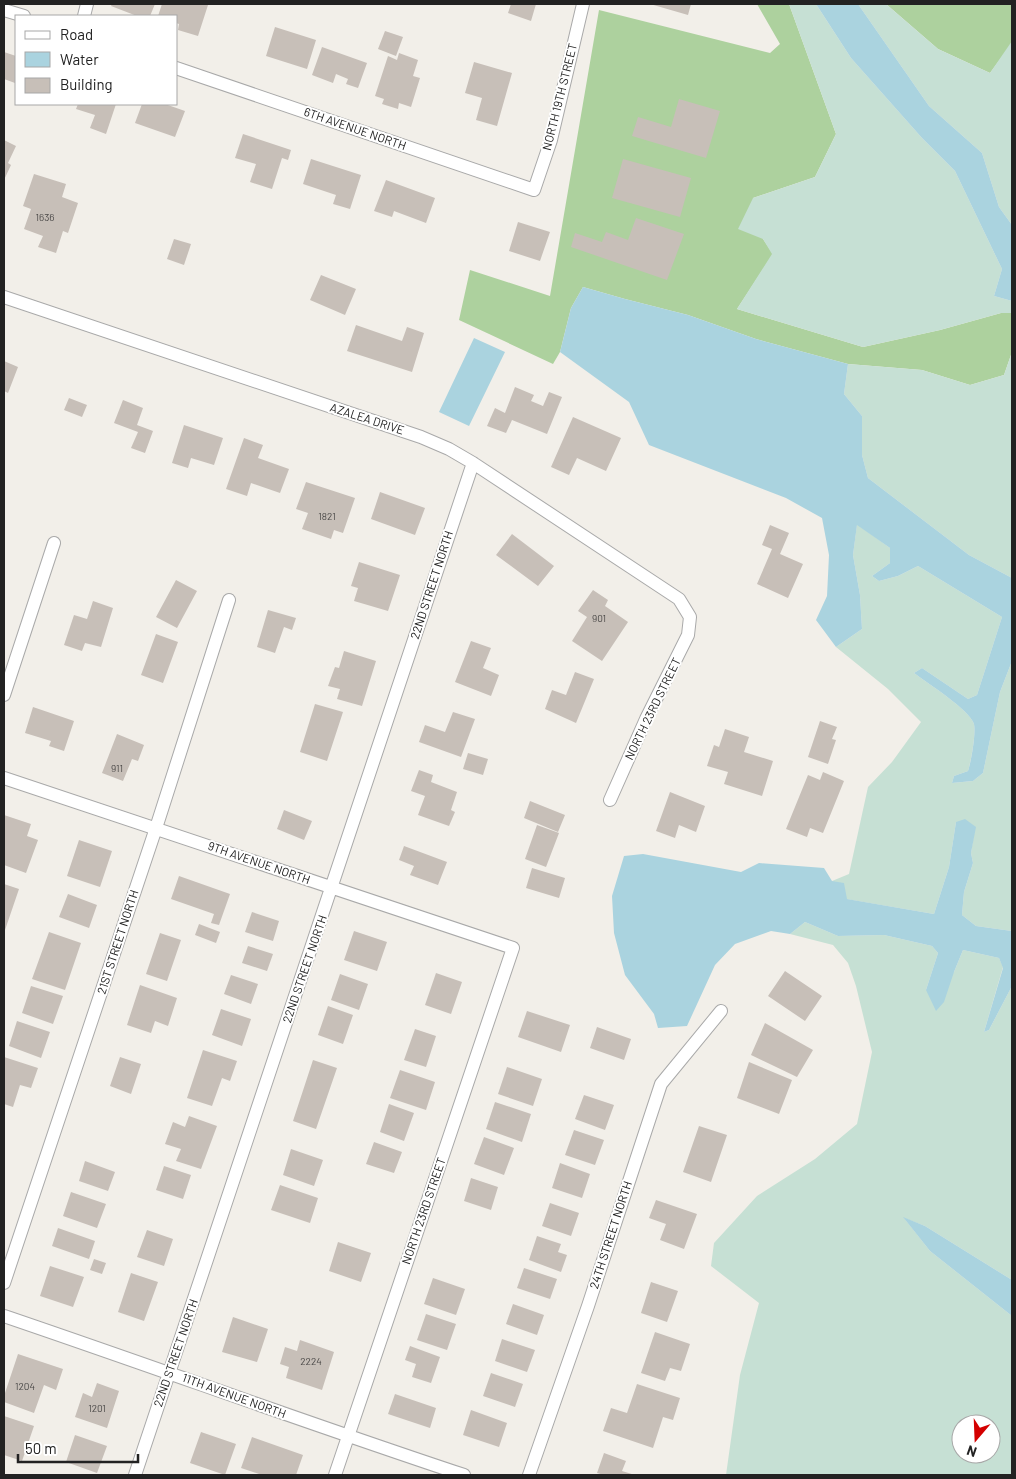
<svg xmlns="http://www.w3.org/2000/svg" width="1016" height="1479" viewBox="0 0 1016 1479" font-family="Barlow,sans-serif">
  <style>
    .forest { fill: #add19e }
    .wetland { fill: #c6e0d4; fill-rule: evenodd }
    .water { fill: #aad3df }
    .building { fill: #c7bfb8 }
    .lines { fill: none; stroke-linecap: round; stroke-linejoin: round }
    .minor-casing { stroke: #a9a9a9; stroke-width: 14 }
    .minor { stroke: #fff; stroke-width: 12 }
    .labels { text-anchor: middle; stroke-width: 4; stroke-linejoin: round; paint-order: stroke }
    .number-label { font-size: 10px; fill: #4b4948 }
    .street-label { font-size: 12px; fill: #222; stroke: #fff }
  </style>
  <rect width="100%" height="100%" fill="#f2efe9"/>
  <path class="forest" d="M757,4H789L836,134L815,177L753,198L763,239L773,254L737,309L863,347L940,330L1001,313H1012V352L1004,375L970,385L922,370L848,364L756,339L688,315L625,299L583,287L571,308L560,352L553,364L459,320L470,270L550,296L599,10L770,53L780,44Z
    M886,4H1012V43L990,73L938,49Z"/>
  <path class="wetland" d="M789,4H816L851,58L922,138L955,171L1002,269L994,296L1012,301V313H1001L940,330L863,347L737,309L772,254L763,239L738,229L753,198L815,177L836,134Z
    M858,4H886L938,49L990,73L1012,41V225L999,207L982,153L929,106Z
    M1012,352V578L969,555L868,478L862,455V416L844,394L848,364L922,370L970,385L1004,375Z
    M857,524L890,548V563L872,576L879,581L898,576L918,566L1002,617L977,695L968,699L922,668L914,673C927,683 970,710 974,724C976,734 971,761 968,771L954,776L952,783L973,781L983,773L1000,692L1012,661V931L976,926L962,915L964,892L973,863L971,853L975,827L956,822L949,867L934,914L846,899L832,881L849,874L868,787L892,762L921,722L888,689L836,647L862,629L860,595L853,555Z
    M805,922L838,936L884,935L932,946L938,953L926,990L954,972L963,950L999,958L1003,967L984,1032L989,1030L1012,986V1280L925,1226L904,1218L930,1251L1012,1316V1475H726L740,1375L759,1303L711,1266L714,1243L757,1196L815,1159L857,1124L872,1052L856,986L848,963L833,945L790,934ZM961,1424H991V1454H961Z"/>
  <path class="water" d="M816,4H858L929,106L982,153L999,207L1012,225V301L994,296L1002,269L955,171L922,138L851,58Z
    M583,287L625,299L688,315L756,339L848,364L844,394L862,416V455L868,478L969,555L1012,578V661L1000,692L983,773L973,781L952,783L954,776L968,771C971,762 976,734 974,724C970,710 927,683 914,673L922,668L968,699L977,695L1002,617L918,566L898,576L879,581L872,576L890,563V548L857,525L853,555L860,595L862,629L836,647L816,620L827,596L829,555L822,518L786,498L649,445L629,402L560,352L571,308Z
    M474,338L505,352L469,426L439,412Z
    M965,819L976,827L971,853L973,863L964,892L962,915L976,926L1012,931V986L989,1030L984,1032L1003,968L999,958L963,950L954,972L944,1002L936,1011L926,990L938,953L932,946L884,935L838,936L805,922L790,934L771,931L735,944L715,965L687,1026L658,1028L654,1014L625,975L614,933L612,896L624,856L643,854L741,872L759,863L824,868L832,881L844,883L847,899L934,914L949,867L956,822Z
    M903,1217L925,1226L1012,1280V1316L930,1251Z"/>
  <path class="building" d="M112,4H155L150,16H137L111,6Z
    M162,4L208,5L198,36L178,30L179,24L176,23V16H158Z
    M511,4H536L531,21L508,13Z
    M650,4H691L688,15Z
    M275,27L316,40L307,69L266,56Z
    M385,31L403,37L396,56L378,49Z
    M322,47L367,63L358,88L346,84L348,79L336,74L333,83L312,75Z
    M4,52L16,56L15,83L4,79Z
    M399,53L418,60L413,76L420,78L411,107L399,103L398,109L382,104L384,99L375,96L388,56L397,60Z
    M474,62L512,73L497,126L476,120L482,98L465,93Z
    M679,99L720,111L706,158L632,136L638,117L671,127Z
    M78,104H116L106,134L90,128L95,115L76,109Z
    M142,104H165L185,111L175,137L135,123Z
    M243,134L291,150L288,160L282,158L272,189L250,182L256,164L235,158Z
    M4,140L16,146L8,163L11,165L4,180Z
    M311,159L361,175L350,209L333,204L336,195L303,184Z
    M623,159L691,178L680,217L612,198Z
    M34,174L66,184L62,197L78,203L68,233L63,231L56,253L38,247L43,236L24,229L31,209L23,206Z
    M386,180L435,198L426,223L394,211L392,217L374,211Z
    M636,218L684,234L667,280L571,247L575,233L602,242L606,232L628,240Z
    M518,222L550,232L540,261L509,251Z
    M174,239L191,244L184,265L167,259Z
    M321,275L356,289L345,315L310,300Z
    M356,325L402,341L407,327L424,333L412,372L347,351Z
    M4,361L18,367L8,393L4,391Z
    M515,387L534,395L531,401L543,406L549,392L562,397L547,434L512,420L506,433L487,426L495,408L505,413Z
    M69,398L87,405L82,417L64,410Z
    M123,400L143,408L137,425L153,431L145,453L131,448L138,432L114,423Z
    M573,417L621,438L606,471L577,458L569,475L551,467Z
    M184,425L223,438L214,465L191,458L188,468L172,463Z
    M244,438L263,445L258,458L289,469L280,493L251,483L247,496L226,489Z
    M306,482L355,498L343,533L334,530L331,539L302,529L308,513L296,509Z
    M380,492L425,508L415,535L371,519Z
    M770,525L789,533L780,554L803,564L788,598L757,584L772,549L762,545Z
    M512,534L554,566L538,586L496,555Z
    M359,562L400,575L388,611L354,601L358,588L351,586Z
    M176,580L197,591L177,628L156,617Z
    M593,590L608,600L605,606L628,622L602,661L572,641L587,617L578,611Z
    M93,601L113,608L101,647L85,643L82,651L64,645L74,615L87,619Z
    M268,610L296,618L292,630L284,627L275,653L257,647Z
    M156,634L178,642L163,683L141,675Z
    M471,641L491,648L483,668L499,675L491,696L455,682Z
    M344,651L376,661L362,706L337,699L340,689L328,686L335,667L339,668Z
    M575,672L594,679L576,723L545,709L552,690L566,695Z
    M315,704L343,712L327,761L300,752Z
    M33,707L74,721L64,751L49,746L51,741L25,733Z
    M453,712L475,719L461,757L419,742L425,725L445,732Z
    M820,721L837,727L832,739L836,740L828,764L808,757Z
    M725,729L749,737L744,752L773,761L762,796L724,784L728,772L707,766L714,745L719,747Z
    M117,734L144,745L138,761L132,759L123,781L102,773Z
    M468,753L488,759L483,775L463,769Z
    M419,770L433,775L431,782L457,792L451,810L455,812L449,826L418,815L425,796L411,791Z
    M823,772L844,781L823,833L810,828L807,837L786,829L808,775L820,780Z
    M670,792L705,806L696,832L679,825L675,838L656,831Z
    M530,801L565,815L558,832L524,818Z
    M284,810L312,821L304,840L277,829Z
    M4,815L31,824L27,836L38,840L26,873L4,865Z
    M537,825L559,833L546,867L525,859Z
    M79,840L112,851L100,887L67,876Z
    M404,846L447,862L438,885L410,875L414,866L399,860Z
    M532,868L565,878L559,898L526,888Z
    M179,876L230,894L219,925L211,923L214,914L171,899Z
    M4,884L19,889L4,933Z
    M68,894L97,905L89,928L59,917Z
    M252,912L279,921L273,941L245,932Z
    M199,924L220,932L216,943L195,935Z
    M354,931L387,942L377,971L344,960Z
    M49,932L81,943L65,990L32,979Z
    M160,933L181,940L167,981L146,974Z
    M248,946L273,954L267,971L242,963Z
    M785,971L822,996L805,1021L768,996Z
    M436,973L462,982L451,1014L425,1005Z
    M340,974L368,984L359,1010L331,1000Z
    M231,975L258,984L251,1004L224,994Z
    M140,985L177,998L168,1026L155,1021L151,1033L127,1025Z
    M31,986L63,996L53,1024L22,1013Z
    M328,1006L353,1015L343,1044L318,1035Z
    M221,1009L251,1019L242,1046L212,1035Z
    M527,1011L570,1025L561,1052L518,1037Z
    M17,1021L50,1032L41,1058L9,1046Z
    M765,1023L813,1050L797,1077L751,1055Z
    M597,1027L631,1039L624,1060L590,1048Z
    M415,1029L436,1036L426,1067L404,1060Z
    M203,1050L237,1061L230,1081L222,1078L212,1106L187,1098Z
    M4,1057L38,1068L31,1088L20,1085L13,1107L4,1104Z
    M120,1057L141,1064L131,1094L110,1086Z
    M313,1060L337,1068L316,1129L293,1121Z
    M749,1062L792,1080L779,1114L737,1098Z
    M507,1067L542,1079L533,1106L498,1094Z
    M400,1070L435,1082L426,1110L390,1098Z
    M584,1095L614,1105L605,1130L575,1119Z
    M495,1102L531,1114L522,1142L486,1129Z
    M389,1104L414,1113L404,1141L380,1132Z
    M189,1116L217,1126L201,1169L176,1161L181,1149L165,1144L173,1122L185,1127Z
    M699,1126L727,1135L711,1182L683,1172Z
    M574,1130L604,1140L595,1165L565,1155Z
    M484,1137L514,1148L504,1175L474,1164Z
    M374,1142L402,1152L394,1173L366,1164Z
    M291,1149L323,1160L314,1186L283,1175Z
    M85,1161L115,1172L108,1191L79,1181Z
    M560,1163L590,1174L582,1198L552,1188Z
    M164,1166L191,1175L183,1199L156,1190Z
    M471,1178L498,1187L491,1210L464,1201Z
    M280,1185L318,1198L310,1223L271,1210Z
    M71,1192L106,1204L97,1228L63,1216Z
    M656,1200L697,1214L684,1249L660,1240L666,1224L649,1218Z
    M550,1203L579,1213L571,1236L542,1226Z
    M58,1228L95,1241L89,1259L52,1246Z
    M147,1230L173,1239L164,1266L137,1257Z
    M537,1236L561,1244L558,1252L567,1255L561,1272L529,1260Z
    M338,1242L371,1253L361,1282L329,1271Z
    M94,1259L106,1263L102,1274L90,1270Z
    M50,1266L84,1277L73,1307L40,1296Z
    M524,1268L557,1279L550,1299L517,1288Z
    M131,1273L158,1282L144,1321L118,1312Z
    M433,1278L465,1289L456,1315L424,1304Z
    M651,1282L678,1291L667,1322L641,1313Z
    M513,1304L544,1315L537,1335L506,1324Z
    M426,1314L456,1324L447,1350L417,1340Z
    M233,1317L268,1329L257,1362L222,1352Z
    M655,1332L690,1344L681,1371L670,1368L665,1381L641,1373Z
    M502,1339L535,1350L527,1372L495,1361Z
    M300,1340L334,1352L322,1390L286,1378L289,1367L280,1364L285,1347L297,1351Z
    M410,1346L440,1357L431,1383L412,1377L416,1364L405,1360Z
    M18,1354L63,1369L56,1390L44,1385L34,1413L4,1402V1396Z
    M491,1373L523,1384L515,1407L483,1396Z
    M97,1383L119,1391L107,1428L75,1417L83,1393L92,1397Z
    M637,1384L680,1398L673,1420L663,1417L653,1448L603,1431L611,1408L627,1413Z
    M395,1394L436,1408L430,1428L388,1414Z
    M471,1410L507,1423L499,1447L463,1435Z
    M4,1416L34,1426L22,1461L4,1455Z
    M201,1432L236,1444L225,1475L190,1463Z
    M75,1435L107,1446L97,1473L66,1462Z
    M252,1437L303,1455L296,1475H262L241,1468Z
    M604,1453L626,1461L622,1471L635,1475H604L597,1473Z"/>
  <g class="lines">
    <g class="minor-casing">
      <path id="minor" d="M4,10L24,16
        M84,16L87,4
        M176,68L534,190L551,140L583,4
        M4,297L421,437L449,449L473,463L679,599L690,617L688,635L646,719L610,800
        M4,695L54,543
        M4,778L513,948L335,1475
        M4,1283L156,828L229,600
        M4,1316C157,1368 310,1424 464,1475
        M135,1475L473,463
        M529,1475L588,1306L661,1084L721,1011"/>
    </g>
    <use href="#minor" class="minor"/>
  </g>
  <g class="labels">
    <g class="number-label">
      <text x="45" y="221">1636</text>
      <text x="327" y="520">1821</text>
      <text x="599" y="622">901</text>
      <text x="117" y="772">911</text>
      <text x="311" y="1365">2224</text>
      <text x="25" y="1390">1204</text>
      <text x="97" y="1412">1201</text>
    </g>
    <g class="street-label">
      <text transform="translate(560 97) rotate(-76)" y="4">NORTH 19TH STREET</text>
      <text transform="translate(355 129) rotate(19)" y="4">6TH AVENUE NORTH</text>
      <text transform="translate(367 419) rotate(18)" y="4">AZALEA DRIVE</text>
      <text transform="translate(432 585) rotate(-72)" y="4">22ND STREET NORTH</text>
      <text transform="translate(653 709) rotate(-64)" y="4">NORTH 23RD STREET</text>
      <text transform="translate(259 863) rotate(19)" y="4">9TH AVENUE NORTH</text>
      <text transform="translate(118 942) rotate(-72)" y="4">21ST STREET NORTH</text>
      <text transform="translate(305 969) rotate(-71)" y="4">22ND STREET NORTH</text>
      <text transform="translate(424 1211) rotate(-71)" y="4">NORTH 23RD STREET</text>
      <text transform="translate(611 1235) rotate(-72)" y="4">24TH STREET NORTH</text>
      <text transform="translate(176 1353) rotate(-71)" y="4">22ND STREET NORTH</text>
      <text transform="translate(234 1396) rotate(20)" y="4">11TH AVENUE NORTH</text>
    </g>
  </g>
  <rect width="1016" height="1479" fill="none" stroke="#222222" stroke-width="10"/>
  <rect x="15" y="15" width="162" height="90" fill="#ffffff" stroke="#a7a7a7"/>
  <rect x="25" y="31" width="25" height="8" fill="#ffffff" stroke="#a7a7a7"/>
  <text x="60" y="40" font-size="15" fill="#222222">Road</text>
  <rect x="25" y="52" width="25" height="15" fill="#aad3df" stroke="#a7a7a7"/>
  <text x="60" y="65" font-size="15" fill="#222222">Water</text>
  <rect x="25" y="78" width="25" height="15" fill="#c7bfb8" stroke="#a7a7a7"/>
  <text x="60" y="90" font-size="15" fill="#222222">Building</text>
  <g transform="translate(976 1439) rotate(199)"><circle r="24" fill="#ffffff" stroke="#a7a7a7"/>
  <path d="M0-4L9 19L0 12L-9 19Z" fill="#d40000"/>
  <text y="-8" font-size="14" font-weight="bold" text-anchor="middle" fill="#222222">N</text>
  </g>
  <path d="M18 1454v8h120v-8" fill="none" stroke="#222222" stroke-width="2.5"/>
  <text x="25" y="1454" font-size="15" fill="#222222" stroke="#ffffff" stroke-width="4" paint-order="stroke">50 m</text>
</svg>
